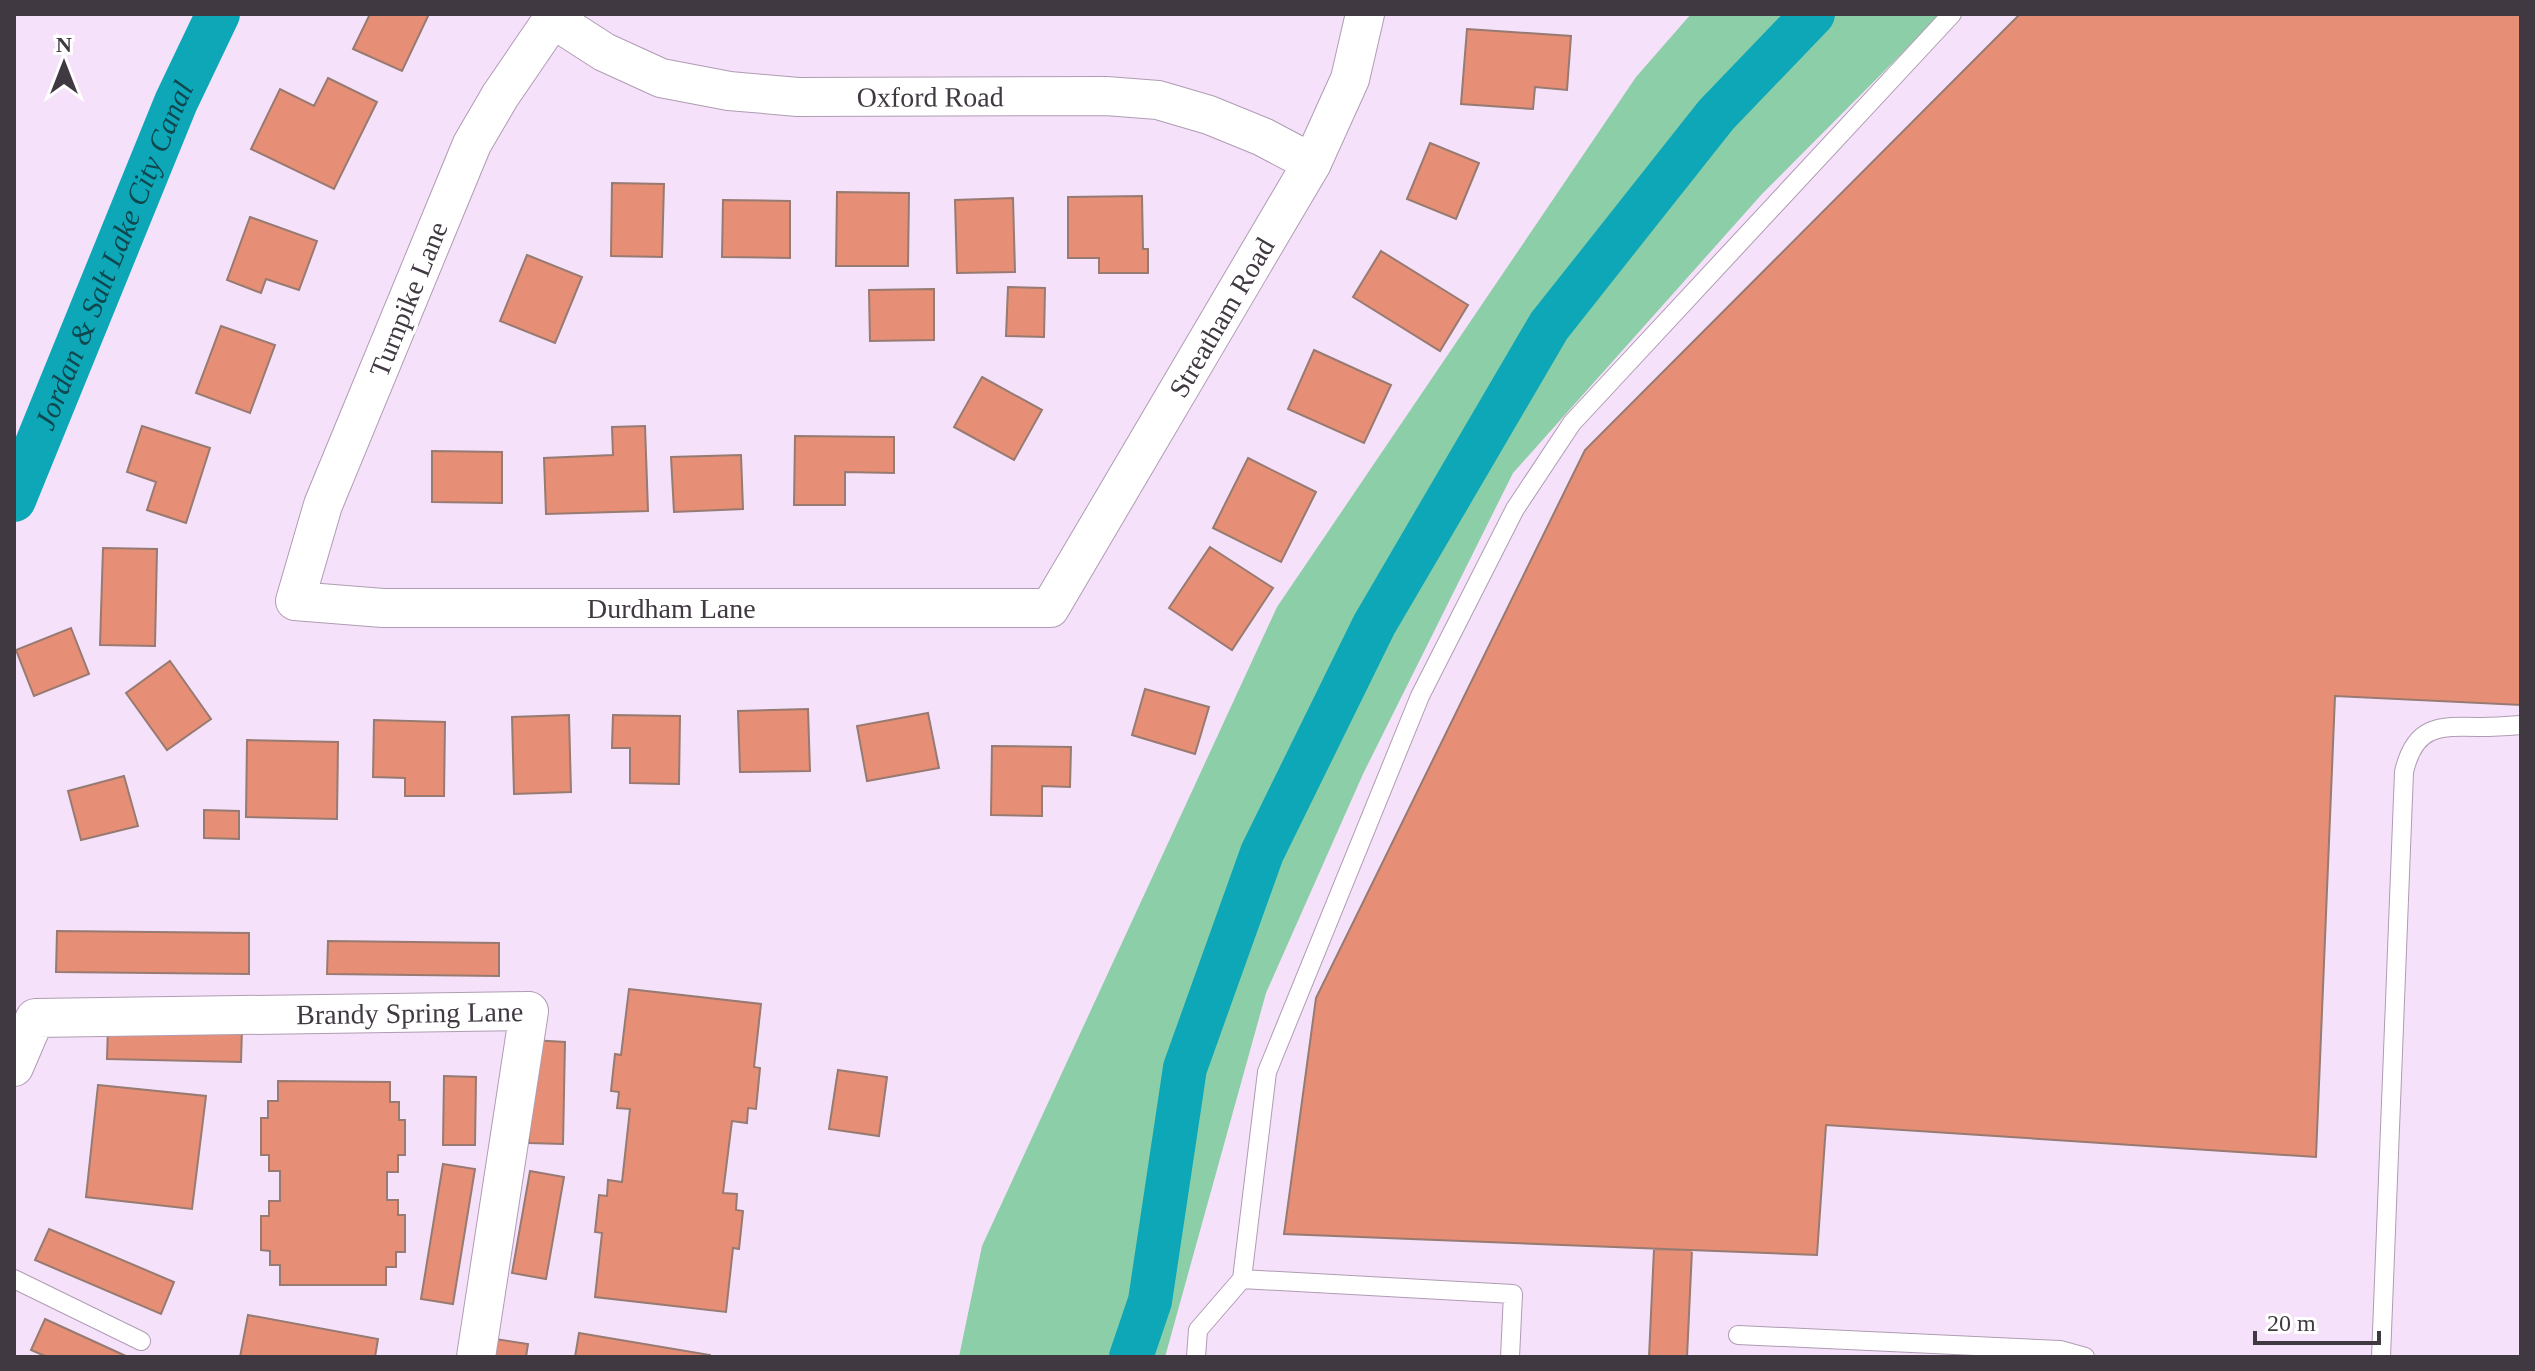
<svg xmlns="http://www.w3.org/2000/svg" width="2535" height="1371" viewBox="0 0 2535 1371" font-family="Georgia,serif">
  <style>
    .green { fill: #8ccea7 }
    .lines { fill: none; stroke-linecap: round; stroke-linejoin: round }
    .canal { stroke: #0ea7b8; stroke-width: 44 }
    .building { fill: #e68f76; stroke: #977a71; stroke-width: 2 }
    .lane-casing { stroke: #af9cb3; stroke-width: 20 }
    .street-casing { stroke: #af9cb3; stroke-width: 40 }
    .lane { stroke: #fff; stroke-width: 18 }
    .street { stroke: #fff; stroke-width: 38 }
    .labels { text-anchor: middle; stroke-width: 7; stroke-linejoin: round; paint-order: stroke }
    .street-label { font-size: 28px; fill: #413942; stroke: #fff }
    .water-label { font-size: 30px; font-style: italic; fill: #0f484f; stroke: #fff }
  </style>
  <rect width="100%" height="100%" fill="#f6e1fa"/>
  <path class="green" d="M1691,14H1941L1762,194L1513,473L1363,774L1266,993L1165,1357H959L982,1246L1277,607L1636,77Z"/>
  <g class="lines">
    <g class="canal">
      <path id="s1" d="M14,500L176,102L218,14"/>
      <path d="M1131,1357L1150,1301L1185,1068L1262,853L1374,625L1549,326L1716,115L1813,14"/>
    </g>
  </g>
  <path class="building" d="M370,14H429L402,71L353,49Z
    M2020,14H2521V705L2335,696L2316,1157L1826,1125L1817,1255L1284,1234L1316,998L1585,450Z
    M1467,29L1571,36L1567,90L1535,87L1533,109L1461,104Z
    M328,78L377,102L334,189L251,149L280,89L314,106Z
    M1430,143L1479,163L1456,219L1407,199Z
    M612,183L664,184L662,257L611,256Z
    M837,192L909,193L908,266H836Z
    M1142,196L1143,249H1148V273H1099V258H1068V197Z
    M1013,198L1015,272L957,273L955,200Z
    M723,200L790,201V258L722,257Z
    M250,217L317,241L299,290L266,279L261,293L227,280Z
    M1381,251L1468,305L1440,351L1353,297Z
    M527,255L582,277L555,343L500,321Z
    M1008,287L1045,288L1044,337L1006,336Z
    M934,289V340L870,341L869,290Z
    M221,326L275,345L250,413L196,393Z
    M1314,350L1391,385L1364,443L1288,409Z
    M982,377L1042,410L1014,460L954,427Z
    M142,426L210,448L186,523L147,510L156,482L127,472Z
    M645,426L648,511L546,514L544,458L613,455L612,427Z
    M795,436L894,437V473L845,472V505H794Z
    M432,451L502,452V503L432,502Z
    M741,455L743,509L674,512L671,457Z
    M1248,458L1316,492L1281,562L1213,528Z
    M1210,547L1273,588L1232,650L1169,608Z
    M103,548L157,549L155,646L100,645Z
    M71,628L89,674L34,696L16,650Z
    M170,661L211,719L167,750L126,693Z
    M1145,689L1209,707L1195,754L1132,735Z
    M808,709L810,771L740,772L738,711Z
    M928,713L939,768L867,781L857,726Z
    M569,715L571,792L514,794L512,717Z
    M613,715L680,716L679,784L630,783V748H612Z
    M374,720L445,722L444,796H405V778L373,777Z
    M247,740L338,742L337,819L246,817Z
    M992,746L1071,747L1070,787L1042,786V816L991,815Z
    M124,776L138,826L81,840L68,791Z
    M204,810L239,811V839L204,838Z
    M57,931L249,933V974L56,972Z
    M328,941L499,943V976L327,974Z
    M629,989L761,1004L754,1067L760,1068L756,1109L748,1108L747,1123L732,1121L723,1193L737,1194L736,1210L743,1211L739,1249L733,1248L726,1312L595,1297L602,1233L595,1232L599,1195L607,1196L608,1180L622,1182L630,1109L617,1108L619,1092L611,1091L615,1054L621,1055Z
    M108,1026L242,1028L241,1062L107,1059Z
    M531,1040L565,1042L563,1144L529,1143Z
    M838,1070L887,1077L879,1136L829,1129Z
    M444,1076L476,1077L475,1145H443Z
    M278,1081L390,1082V1102H399V1120H405V1155H398V1172H387V1200H398V1215H405V1252H396V1267H386V1285H280V1265H270V1251L261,1250V1216H269V1201H280V1171H269V1155H261V1118H268V1101H278Z
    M98,1085L206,1096L192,1209L86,1197Z
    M443,1164L475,1169L453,1304L421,1299Z
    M530,1171L564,1177L546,1279L512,1273Z
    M49,1229L174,1282L161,1314L35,1260Z
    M1654,1249L1692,1250L1687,1357H1649Z
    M248,1315L378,1339L375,1357H240Z
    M45,1319L128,1357H47L31,1350Z
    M579,1333L710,1355V1357H575Z
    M495,1339L528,1344L526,1357H493Z"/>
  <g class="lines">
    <g class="lane-casing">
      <path id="lane" d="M14,1279L141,1341
        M1242,1279L1513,1294L1510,1357
        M1738,1335L2060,1350L2085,1357
        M1196,1357L1198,1330L1242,1279L1267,1072L1420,696L1515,509L1572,423L1952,14
        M2381,1357L2404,772C2415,724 2440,726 2482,727C2495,727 2508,726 2521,725"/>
    </g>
    <g class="street-casing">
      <g id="street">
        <path id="s2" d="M556,14L500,96L472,144L323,505L295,601L383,608H1050L1312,163L1350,79L1365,14"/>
        <path id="s3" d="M553,19L604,52L661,78L729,91L798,97L1106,96L1158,100L1209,115L1263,137L1312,163"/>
        <path id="s4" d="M14,1067L35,1018L529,1011L476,1357"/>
      </g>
    </g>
    <use href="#lane" class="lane"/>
    <use href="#street" class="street"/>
  </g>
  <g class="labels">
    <g class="street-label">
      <text dy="10" stroke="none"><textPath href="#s3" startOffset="394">Oxford Road</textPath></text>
      <text transform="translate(408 299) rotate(-68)" y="10">Turnpike Lane</text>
      <text dy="10" stroke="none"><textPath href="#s2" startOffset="1738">Streatham Road</textPath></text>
      <text dy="10" stroke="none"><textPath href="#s2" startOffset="1022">Durdham Lane</textPath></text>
      <text dy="10" stroke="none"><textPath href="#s4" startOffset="428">Brandy Spring Lane</textPath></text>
    </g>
    <g class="water-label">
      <text dy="10" stroke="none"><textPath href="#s1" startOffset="264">Jordan &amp; Salt Lake City Canal</textPath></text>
    </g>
  </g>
  <rect width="2535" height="1371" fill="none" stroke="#413942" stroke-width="32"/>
  <g transform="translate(64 64)" stroke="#ffffff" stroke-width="6" paint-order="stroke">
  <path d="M0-6L14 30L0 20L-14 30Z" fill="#413942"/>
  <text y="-12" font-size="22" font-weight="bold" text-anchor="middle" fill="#413942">N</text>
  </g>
  <path d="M2255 1331v12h124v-12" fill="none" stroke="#413942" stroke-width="4"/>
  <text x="2267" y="1331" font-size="24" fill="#413942" stroke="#ffffff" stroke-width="6" paint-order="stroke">20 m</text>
</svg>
